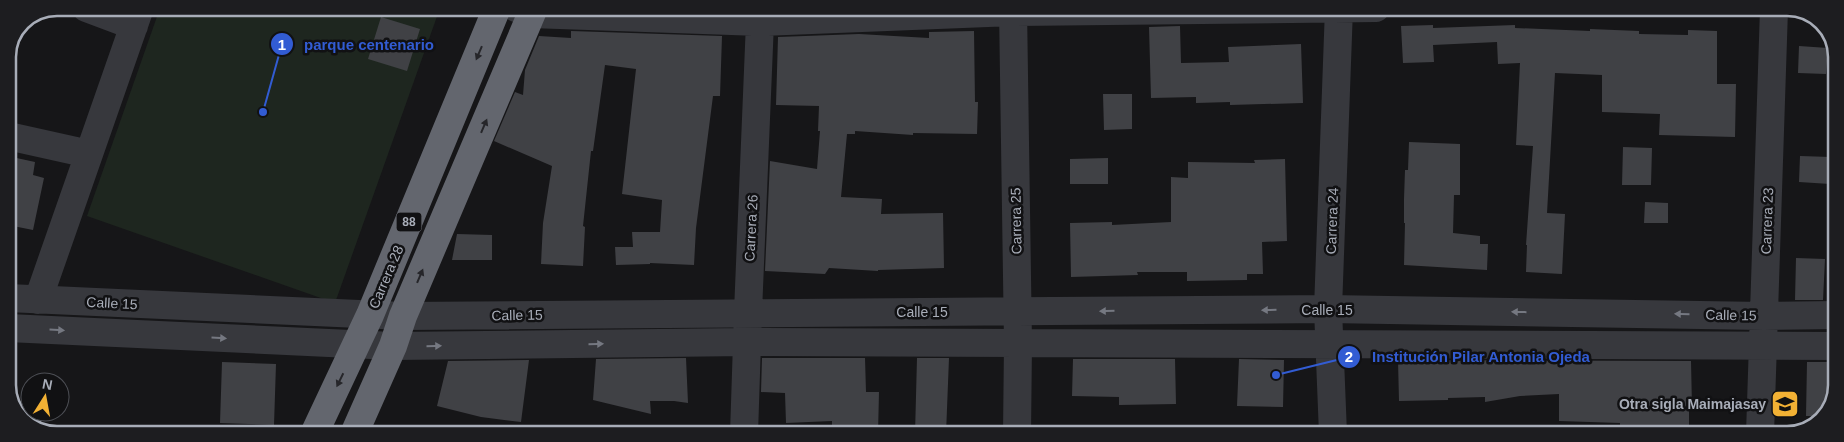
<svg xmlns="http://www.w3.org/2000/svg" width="1844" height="442" viewBox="0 0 1844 442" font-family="Arial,sans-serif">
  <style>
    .green { fill: #1e261f }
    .building { fill: #404145 }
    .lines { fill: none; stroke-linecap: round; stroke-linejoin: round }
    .minor { stroke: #37383d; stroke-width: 28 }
    .highway { stroke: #63666e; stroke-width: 28 }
    .oneway { fill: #26262a }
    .oneway2 { fill: #757881 }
    .labels { text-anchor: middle; stroke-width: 5; stroke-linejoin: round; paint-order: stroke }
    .shield { fill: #111113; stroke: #7b7e86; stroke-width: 1 }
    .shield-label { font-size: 12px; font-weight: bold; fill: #a8adb8 }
    .street-label { font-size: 14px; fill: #a8adb8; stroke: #111113 }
    .poi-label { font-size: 14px; font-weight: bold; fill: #a8adb8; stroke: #111113; text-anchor: end }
    .rim { fill: none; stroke: #a8adb8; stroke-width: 2.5 }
    .leader { fill: none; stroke: #325cd3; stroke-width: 2 }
    .callout-dot { fill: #325cd3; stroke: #111113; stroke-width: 2 }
    .mark-label { font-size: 15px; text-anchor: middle; font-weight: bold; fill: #fff }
    .callout-label { font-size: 15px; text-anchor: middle; font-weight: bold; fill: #325cd3; stroke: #111113; stroke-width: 5; stroke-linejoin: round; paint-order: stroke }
  </style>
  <rect width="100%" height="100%" fill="#161618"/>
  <path class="green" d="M160,8H440L335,303L87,216Z"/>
  <path class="building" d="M381,17L420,29L407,71L368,59Z
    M1433,25V28L1515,25V28L1590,31V29L1639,31V34L1688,35V30L1717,31V84H1736L1735,137L1659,135L1660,114L1602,112V75L1555,73L1547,213L1565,214L1562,274L1526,272L1527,245H1526L1533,146L1516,145L1520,63L1498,64L1497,42L1433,45L1434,62L1403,63L1401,26Z
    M1180,26L1181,63L1229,62L1228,47L1301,44L1303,103L1230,105V102L1196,103V97L1151,98L1149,27Z
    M571,31L722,36L720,96H713L696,228L694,265L650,263V264L616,265L615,247H633L632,232H660L662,200L622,194L636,69L605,65L593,151H591L583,226L585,227L583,266L541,264L543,223L552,166L494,141L515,92L523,95L525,70L539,36L571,38Z
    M974,31L975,102H978L977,134L913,133V135L855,131V134H847L841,197L882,199L881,214L943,213L944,268L878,270V271L829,268L825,274L765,271L770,161L817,169L820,131H818L819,106L776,105L778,37L859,34L929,38V32Z
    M1799,46L1828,48L1826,74L1798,73Z
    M1103,94H1132V129L1104,130Z
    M1409,142L1460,144V195H1454L1453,233L1480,236V244H1488L1487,270L1404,265L1405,223H1404V199L1405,170H1408Z
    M1623,147L1652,148L1651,185H1622Z
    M1800,156L1831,157L1830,184L1799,182Z
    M12,157L35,162L33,175L44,178L33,230L8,225V179Z
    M1108,158V184H1070V159Z
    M1285,159L1287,241L1262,242L1263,274H1247V280L1187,281V272H1137L1138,275L1071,277L1070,223L1112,222V225L1171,222V177L1188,178V162L1255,163L1254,160Z
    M1645,202L1668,203V223H1644Z
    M457,234L492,235V260H452Z
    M1796,258L1825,259L1823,300H1795Z
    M686,358L688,403L674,401H650L651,414L593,400L596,359Z
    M762,358H865L866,392H879L878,434H832V421L786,423L785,393L761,392Z
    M917,358H949L946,434H915Z
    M1073,359H1175L1176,404L1119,405V397L1072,396Z
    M1239,359L1284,360L1283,407L1237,406Z
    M529,360L521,422L481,417L437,406L448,361Z
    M1398,360L1691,361L1692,407H1689V434H1620V423L1559,421V394L1520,396L1485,402V397L1448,398V400L1399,401Z
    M222,362L276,364L274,425L220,423Z
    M1807,362H1836L1835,395L1822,416H1806Z"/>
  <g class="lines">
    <path class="minor" d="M86,8L134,26
      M516,8L531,14L760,22L1013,12L1376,8
      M1013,8L1018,343L1017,434
      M8,136L89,154
      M8,298L403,316L1328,309L1764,316L1836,315
      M38,300L140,8
      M8,328L393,346L747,342L1836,346
      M744,434L748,312L760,22
      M1333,434L1328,309L1339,8
      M1760,434L1774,9"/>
    <path class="highway" d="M314,434L370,315L497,8
      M354,434L393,346L403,316L534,8"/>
  </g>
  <defs><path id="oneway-solid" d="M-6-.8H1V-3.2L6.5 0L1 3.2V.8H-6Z" transform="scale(1.25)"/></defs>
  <g class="oneway">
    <use href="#oneway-solid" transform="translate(479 53) rotate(113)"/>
    <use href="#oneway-solid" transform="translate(484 126) rotate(-67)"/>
    <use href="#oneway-solid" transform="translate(420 276) rotate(-67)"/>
    <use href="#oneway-solid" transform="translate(340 380) rotate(116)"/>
  </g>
  <g class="oneway2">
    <use href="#oneway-solid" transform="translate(1269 310) rotate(179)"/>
    <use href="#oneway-solid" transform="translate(1107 311) rotate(179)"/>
    <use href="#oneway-solid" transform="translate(1519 312) rotate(-179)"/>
    <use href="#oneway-solid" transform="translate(1682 314) rotate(-179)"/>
    <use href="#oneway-solid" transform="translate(57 330) rotate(3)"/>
    <use href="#oneway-solid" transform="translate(219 338) rotate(3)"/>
    <use href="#oneway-solid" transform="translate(596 344) rotate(-1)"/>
    <use href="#oneway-solid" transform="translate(434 346) rotate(-1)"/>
  </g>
  <defs>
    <g id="school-square" transform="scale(1.4375)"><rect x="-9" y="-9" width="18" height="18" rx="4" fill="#f2b134" stroke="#111113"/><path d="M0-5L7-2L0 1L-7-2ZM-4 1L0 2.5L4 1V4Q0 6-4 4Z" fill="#111"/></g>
  </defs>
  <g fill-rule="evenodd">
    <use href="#school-square" x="1785" y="404"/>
  </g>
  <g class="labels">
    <rect class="shield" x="396.5" y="212.5" width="25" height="19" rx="4"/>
    <g class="shield-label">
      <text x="409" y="226">88</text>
    </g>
    <g class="street-label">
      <text transform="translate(1016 221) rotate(-91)" y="5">Carrera 25</text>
      <text transform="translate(1332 221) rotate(-88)" y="5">Carrera 24</text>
      <text transform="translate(1767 221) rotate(-88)" y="5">Carrera 23</text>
      <text transform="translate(751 228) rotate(-87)" y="5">Carrera 26</text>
      <text transform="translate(386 277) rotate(-67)" y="5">Carrera 28</text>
      <text transform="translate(112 303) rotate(3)" y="5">Calle 15</text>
      <text x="1327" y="315">Calle 15</text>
      <text x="922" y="317">Calle 15</text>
      <text transform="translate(517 315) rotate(-1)" y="5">Calle 15</text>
      <text transform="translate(1731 315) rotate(1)" y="5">Calle 15</text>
    </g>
    <g class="poi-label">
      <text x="1766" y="409">Otra sigla Maimajasay</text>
    </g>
  </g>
  <path d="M0 0H1844V442H0ZM57 16H1787A41 41 0 0 1 1828 57V385A41 41 0 0 1 1787 426H57A41 41 0 0 1 16 385V57A41 41 0 0 1 57 16Z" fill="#1d1d20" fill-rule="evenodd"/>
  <path class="rim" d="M57 16H1787A41 41 0 0 1 1828 57V385A41 41 0 0 1 1787 426H57A41 41 0 0 1 16 385V57A41 41 0 0 1 57 16Z"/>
  <path class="leader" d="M263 112L282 44M1276 375L1349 357"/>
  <g class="callout-dot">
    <circle cx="263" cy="112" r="5"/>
    <circle cx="1276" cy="375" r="5"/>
    <circle cx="282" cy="44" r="12"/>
    <circle cx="1349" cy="357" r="12"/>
  </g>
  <g class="mark-label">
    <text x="282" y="50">1</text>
    <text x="1349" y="362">2</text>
  </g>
  <g class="callout-label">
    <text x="369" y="50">parque centenario</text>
    <text x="1481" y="362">Institución Pilar Antonia Ojeda</text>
  </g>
  <g transform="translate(45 397) rotate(11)"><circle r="24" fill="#111113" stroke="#4d4f55"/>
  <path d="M0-4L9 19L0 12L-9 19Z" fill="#f2b134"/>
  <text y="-8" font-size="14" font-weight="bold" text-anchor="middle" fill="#a8adb8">N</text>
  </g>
</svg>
